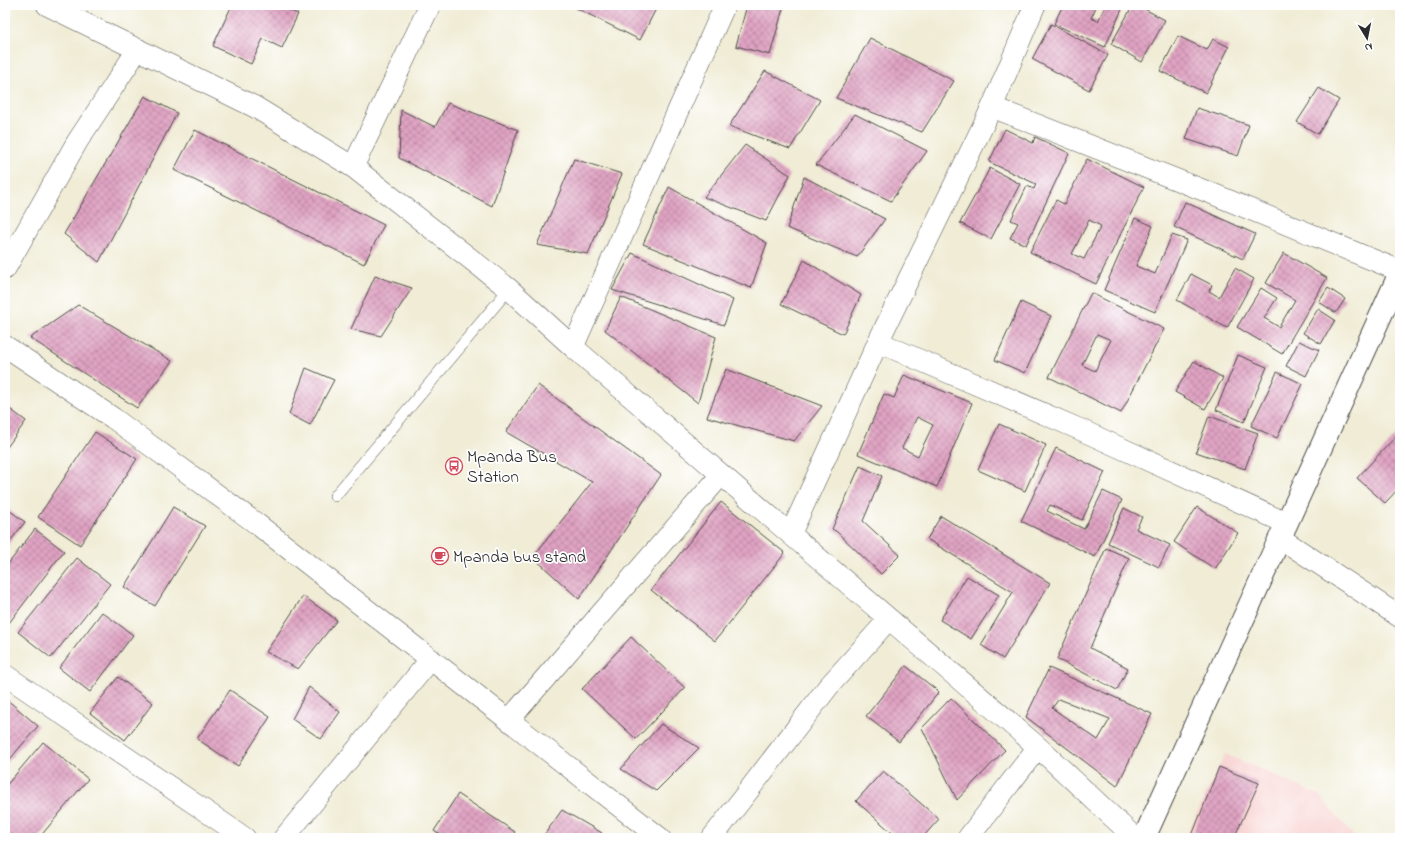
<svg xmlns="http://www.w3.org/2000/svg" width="1405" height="843" viewBox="0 0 1405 843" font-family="'Indie Flower',sans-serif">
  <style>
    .built { fill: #f7d0cf }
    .building { fill: url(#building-cross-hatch); fill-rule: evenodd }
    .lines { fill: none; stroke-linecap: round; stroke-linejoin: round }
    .service-casing { stroke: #494844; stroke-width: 12 }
    .minor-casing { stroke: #494844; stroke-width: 22 }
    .tertiary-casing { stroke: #494844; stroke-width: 24 }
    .service { stroke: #fff; stroke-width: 11 }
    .minor { stroke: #fff; stroke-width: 21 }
    .tertiary { stroke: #fff; stroke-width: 22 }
    .labels { text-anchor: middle; stroke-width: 3.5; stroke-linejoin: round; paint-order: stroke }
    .poi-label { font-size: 17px; fill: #2b2b2b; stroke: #fff; text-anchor: start }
  </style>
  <defs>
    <pattern id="building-cross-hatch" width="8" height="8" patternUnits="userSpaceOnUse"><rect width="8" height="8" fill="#e0a3c3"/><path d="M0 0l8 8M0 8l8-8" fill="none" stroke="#b6859f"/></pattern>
  </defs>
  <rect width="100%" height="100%" fill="#fff"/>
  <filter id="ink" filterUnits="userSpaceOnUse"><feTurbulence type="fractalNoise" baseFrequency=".025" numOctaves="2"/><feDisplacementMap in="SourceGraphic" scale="8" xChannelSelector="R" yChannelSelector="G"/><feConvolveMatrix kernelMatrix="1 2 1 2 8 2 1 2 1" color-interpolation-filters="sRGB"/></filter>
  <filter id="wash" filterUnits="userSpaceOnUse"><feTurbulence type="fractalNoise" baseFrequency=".012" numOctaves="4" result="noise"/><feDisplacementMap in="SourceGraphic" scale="16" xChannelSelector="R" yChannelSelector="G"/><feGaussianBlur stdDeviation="0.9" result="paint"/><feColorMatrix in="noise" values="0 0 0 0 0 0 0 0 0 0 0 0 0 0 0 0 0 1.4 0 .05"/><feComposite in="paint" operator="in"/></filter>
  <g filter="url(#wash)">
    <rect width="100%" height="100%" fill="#f0ecd5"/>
    <path class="built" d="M1225,754L1319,795L1355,838H1185Z"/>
    <g id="blocks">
      <path class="building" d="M232,5H277L298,14L282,48L263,39L251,64L213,46Z
        M573,5H658L640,40L572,6Z
        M747,5H784L770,55L736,46Z
        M1063,5H1097L1091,18L1098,21L1106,5H1124L1105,47L1054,24Z
        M1133,5H1137L1165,20L1142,62L1111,44Z
        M1051,24L1108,55L1089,90L1032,59Z
        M1178,36L1207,50L1213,39L1229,47L1206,93L1160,71Z
        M870,38L954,81L922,132L836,98Z
        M765,71L820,100L790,149L729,126Z
        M1319,88L1339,100L1318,134L1297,122Z
        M145,96L177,113L99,262L64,234Z
        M448,103L518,130L492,206L399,158L401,110L435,127Z
        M1197,108L1249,125L1238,156L1186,139Z
        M855,114L927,151L891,201L816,165Z
        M1005,129L1033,143L1035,137L1069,153L1026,245L1010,238L1018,223L1011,220L1027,186L1034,189L1036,184L989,162Z
        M195,130L384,225L364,264L174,170Z
        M745,145L790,175L766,221L704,197Z
        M574,159L622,174L588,254L537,245Z
        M1087,159L1144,187L1096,284L1030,252L1056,200L1064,204ZM1089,220L1101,226L1084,259L1072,254Z
        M990,168L1020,184L991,239L960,223Z
        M804,177L885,219L857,257L787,228Z
        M669,187L767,243L751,288L643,244Z
        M1185,202L1255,234L1243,259L1174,227Z
        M1135,218L1153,226L1136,266L1155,274L1172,235L1187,240L1155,312L1104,290Z
        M632,253L733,300L724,325L612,290Z
        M1284,253L1327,278L1282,354L1237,327L1261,288L1277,298L1264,318L1279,327L1295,300L1266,283Z
        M804,260L861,295L843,334L781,304Z
        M1235,268L1254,279L1227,328L1177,300L1191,274L1212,285L1209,291L1219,297Z
        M375,276L412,288L381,336L351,329Z
        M1328,288L1345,299L1336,313L1319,302Z
        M1091,293L1164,329L1121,413L1049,377ZM1097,334L1111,340L1095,371L1082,365Z
        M621,297L716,337L698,403L605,330Z
        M1021,302L1051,316L1025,373L995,360Z
        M78,305L172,361L137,408L30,338Z
        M1318,309L1335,320L1321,344L1303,333Z
        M1299,341L1319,350L1306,376L1286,366Z
        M1238,355L1267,367L1244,422L1216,410Z
        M1194,361L1223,378L1205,409L1175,392Z
        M306,368L334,380L310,425L289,414Z
        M726,369L822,406L794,441L707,417Z
        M1277,372L1303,384L1277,438L1251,426Z
        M904,375L972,403L937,487L858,454L884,394L894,398ZM917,417L933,425L918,456L902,448Z
        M538,385L661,475L579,599L533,557L592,482L506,432Z
        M10,409L26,421L5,450V415Z
        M1209,416L1258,433L1245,469L1196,452Z
        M999,424L1046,445L1025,491L978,470Z
        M95,432L137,459L80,545L38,517Z
        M1397,435L1400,437V487L1385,503L1357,478Z
        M1056,448L1105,472L1082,520L1050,505L1047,511L1084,529L1103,491L1122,500L1095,557L1021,521Z
        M860,466L882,476L863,521L900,555L881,574L837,532L832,529Z
        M721,502L785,553L715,641L651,590Z
        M5,507L25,522L5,548Z
        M173,507L205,526L155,606L124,587Z
        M1197,507L1238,533L1215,569L1174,542Z
        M1124,508L1142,517L1136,529L1170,545L1159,567L1108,543Z
        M941,516L1050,583L1003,659L981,645L1013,592L927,539Z
        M35,529L64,551L9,623L5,622V568Z
        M1106,548L1129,558L1090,648L1128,668L1117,690L1057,659Z
        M77,558L110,584L51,658L18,632Z
        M967,576L999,595L971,639L940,620Z
        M303,596L337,620L298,669L266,652Z
        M102,612L133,635L90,692L59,668Z
        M631,637L685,688L636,739L582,689Z
        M906,666L939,692L899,742L866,716Z
        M1049,668L1152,714L1117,786L1026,717ZM1059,699L1110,719L1098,740L1052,708Z
        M118,677L153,703L125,740L90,713Z
        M309,687L340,712L321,739L292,719Z
        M230,690L270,717L238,766L197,739Z
        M5,698L38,726L5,765Z
        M951,698L1005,750L957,800L922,728Z
        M661,724L699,748L656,791L621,769Z
        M43,742L88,779L39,838H5V787Z
        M1219,767L1259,783L1234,838H1191Z
        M883,771L939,819L922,838H898L856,801Z
        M458,794L515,832L511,838H445L434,831Z
        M562,810L602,833L599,838H542Z"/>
    </g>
  </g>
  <g filter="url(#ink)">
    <use href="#blocks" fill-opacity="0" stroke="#494844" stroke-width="1"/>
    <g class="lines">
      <g class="service-casing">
        <path id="service" d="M335,496L509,289"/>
      </g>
      <g class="minor-casing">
        <path id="minor" d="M47,5L255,107L353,167L509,289L573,347L1038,747L1135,838
          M992,107L1213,194L1400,271
          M353,167L430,5
          M5,269L77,142L138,49
          M878,342L1079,429L1286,523
          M5,346L113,418L257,524L660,838
          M573,347L725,5
          M791,533L878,342L992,107L1035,5
          M1280,538L1400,617
          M5,675L245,838
          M509,720L721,475
          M284,838L431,659
          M712,838L828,687L889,619
          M968,838L1038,747"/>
      </g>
      <g class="tertiary-casing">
        <path id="tertiary" d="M1144,838L1400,273"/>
      </g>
      <use href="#service" class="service"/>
      <use href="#minor" class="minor"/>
      <use href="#tertiary" class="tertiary"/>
    </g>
  </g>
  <defs>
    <g id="bus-ring" transform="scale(0.9)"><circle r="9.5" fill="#fff" stroke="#d1495b" stroke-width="1.5"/><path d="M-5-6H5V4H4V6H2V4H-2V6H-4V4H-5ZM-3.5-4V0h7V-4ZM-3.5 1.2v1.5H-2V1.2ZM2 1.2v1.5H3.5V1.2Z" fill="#d1495b"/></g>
    <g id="cafe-ring" transform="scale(0.9)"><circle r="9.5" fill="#fff" stroke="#d1495b" stroke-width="1.5"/><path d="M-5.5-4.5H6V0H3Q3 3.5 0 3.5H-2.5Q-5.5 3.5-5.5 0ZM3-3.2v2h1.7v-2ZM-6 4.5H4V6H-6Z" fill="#d1495b"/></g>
  </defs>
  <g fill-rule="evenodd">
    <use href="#bus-ring" x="454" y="466"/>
    <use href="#cafe-ring" x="440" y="556"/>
  </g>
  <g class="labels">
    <g class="poi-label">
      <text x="467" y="462">Mpanda Bus<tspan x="467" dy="20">Station</tspan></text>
      <text x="453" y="562">Mpanda bus stand</text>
    </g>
  </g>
  <rect width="1405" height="843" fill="none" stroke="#fff" stroke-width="20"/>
  <g transform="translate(1367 38) rotate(170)" stroke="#ffffff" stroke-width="3" paint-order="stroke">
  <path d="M0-3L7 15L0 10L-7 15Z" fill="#2b2b2b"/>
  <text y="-6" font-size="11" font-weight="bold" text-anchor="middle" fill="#2b2b2b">N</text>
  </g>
</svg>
